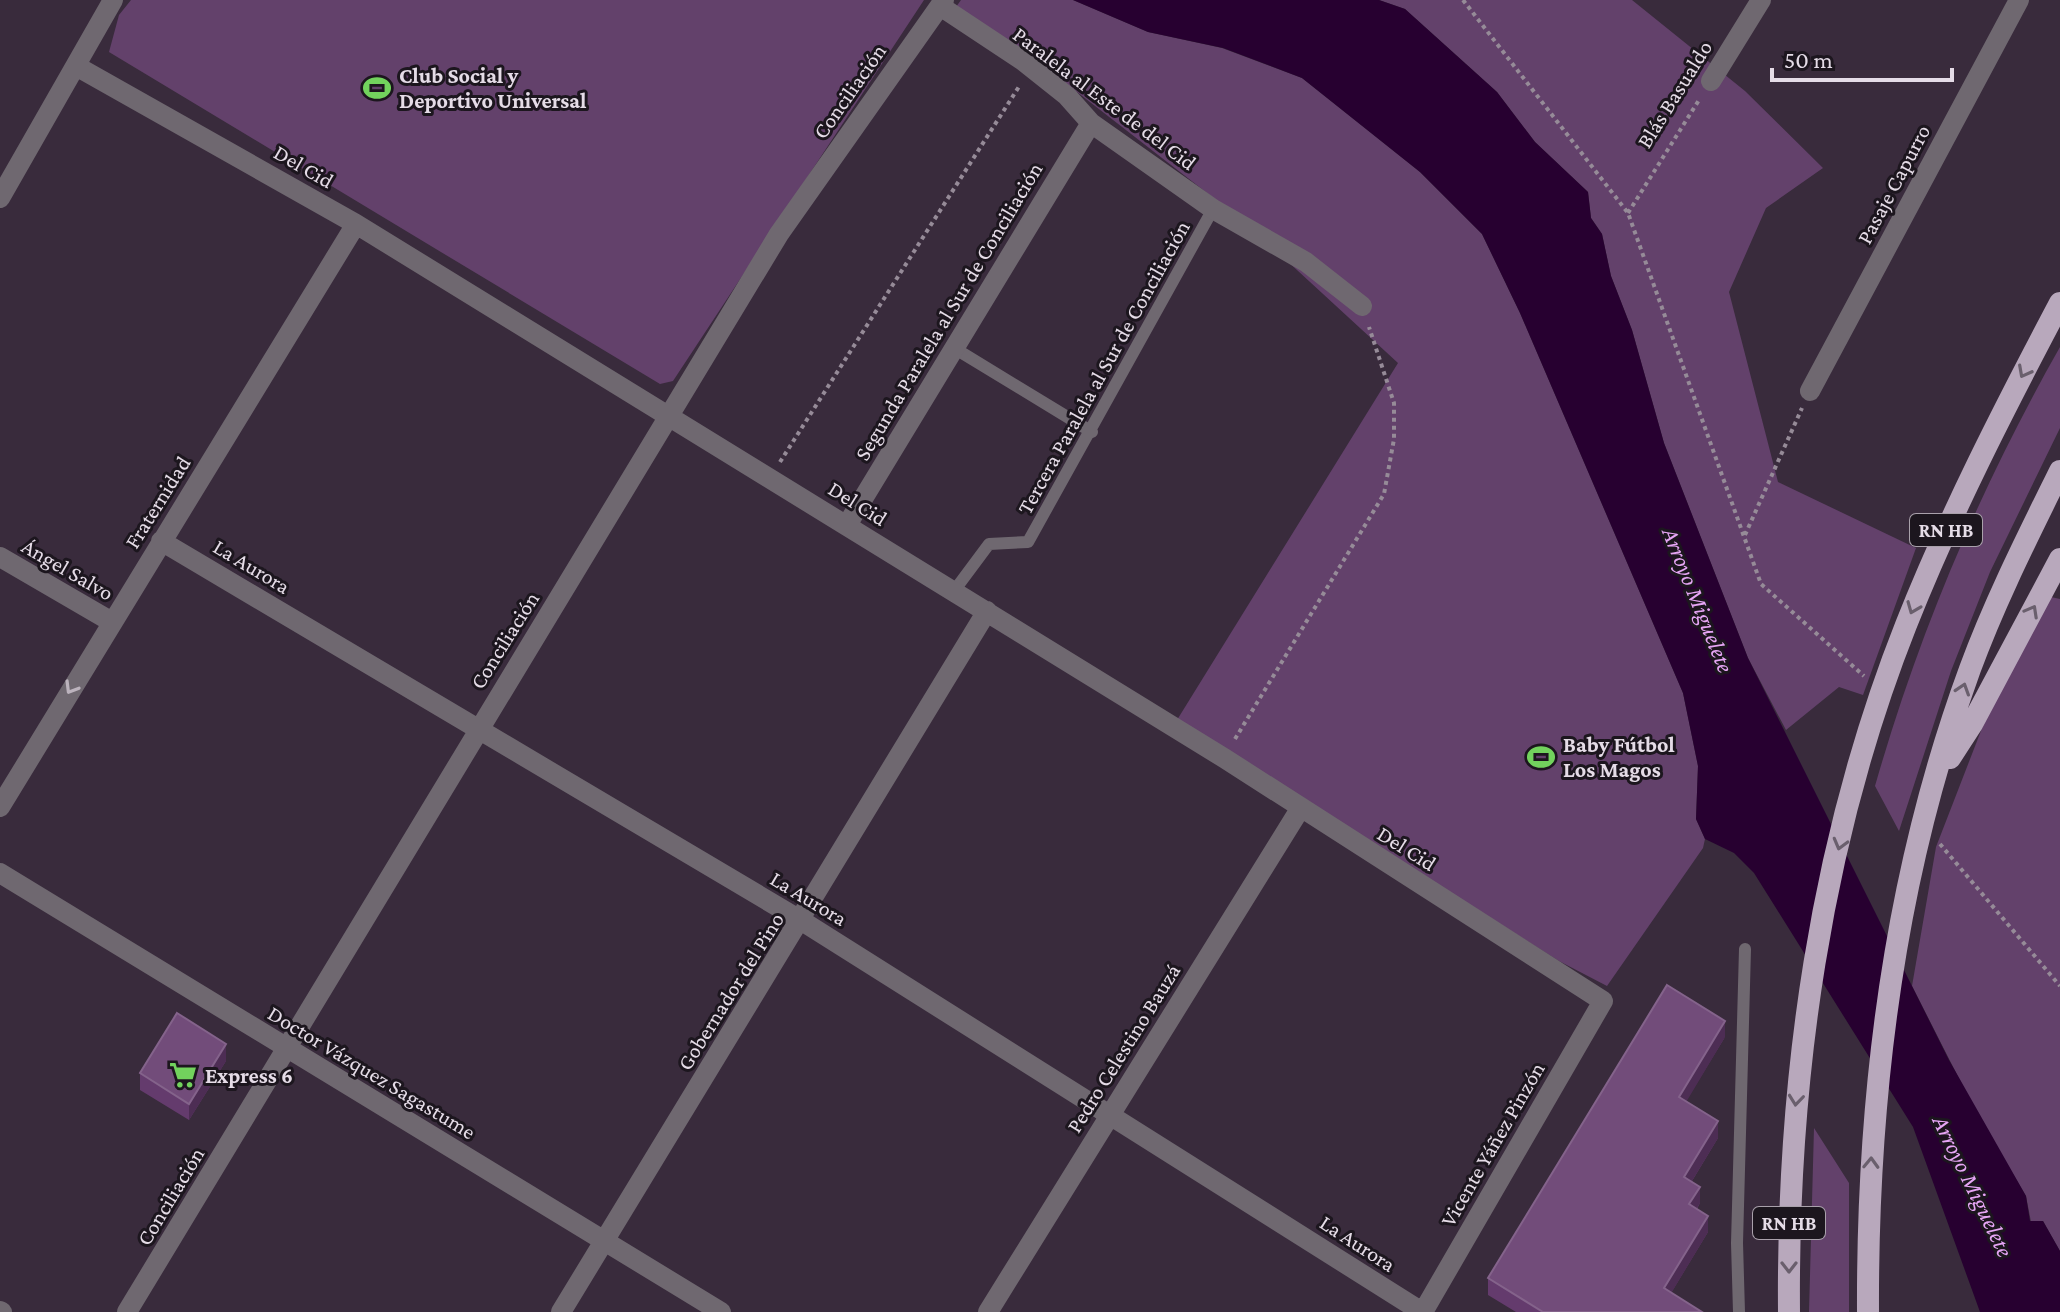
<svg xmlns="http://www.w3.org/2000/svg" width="2060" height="1312" viewBox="0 0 2060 1312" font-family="'Crimson Pro',serif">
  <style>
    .green { fill: #63416b }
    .water { fill: #270030 }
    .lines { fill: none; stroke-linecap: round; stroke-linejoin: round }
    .path { stroke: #968b98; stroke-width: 4; stroke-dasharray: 4 4; stroke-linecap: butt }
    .service { stroke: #6f6870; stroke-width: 12 }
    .minor { stroke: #6f6870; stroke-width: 20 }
    .trunk { stroke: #b8a8bc; stroke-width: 22 }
    .wall { fill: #643b6d }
    .shaded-wall { fill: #4d2d54 }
    .building { fill: #724c7a; stroke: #84638b; stroke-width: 2 }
    .oneway { stroke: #6a5f6d }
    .oneway2 { stroke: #bcb3bd }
    .labels { text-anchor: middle; stroke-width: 6; stroke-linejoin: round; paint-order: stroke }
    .shield { fill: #1c161e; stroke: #a9a1ab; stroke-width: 2 }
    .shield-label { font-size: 20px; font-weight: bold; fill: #e5dce7 }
    .poi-label { font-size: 22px; font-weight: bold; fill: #e5dce7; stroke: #1c161e; text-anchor: start }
    .street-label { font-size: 22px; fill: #e5dce7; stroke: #1c161e }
    .water-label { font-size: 24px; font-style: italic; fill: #e6a5f5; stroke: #1c161e }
  </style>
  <rect width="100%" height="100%" fill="#392b3c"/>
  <path class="green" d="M131,0H924L673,381L660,384L109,52L119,15Z
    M961,0H1073L1148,32L1222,48L1302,78L1420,172L1482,234L1520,313L1683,693L1698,766L1696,819L1705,839L1703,848L1607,986L1559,961L1177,720L1398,363L1247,224L1077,92L956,7Z
    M1379,0H1632L1745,91L1823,168L1766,208L1729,292L1778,482L1916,548L1863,695L1839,687L1786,730L1748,658L1664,443L1632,330L1611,276L1602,234L1591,218L1588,192L1535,142L1497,92L1405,9Z
    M2060,347V428L1990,572L1951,671L1899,831L1875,786C1919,632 1981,486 2060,347Z
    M2051,597L2060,599V1251L2043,1221L2031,1222L2026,1196L1975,1110L1912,986L1936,847L1984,723Z
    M1814,1128L1849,1183V1312H1809Z"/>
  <path class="water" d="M1073,0H1379L1405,9L1497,92L1535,142L1588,192L1591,218L1602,234L1611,276L1632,330L1664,443L1748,658L1949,1060L2026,1196L2030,1221H2043L2060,1251V1312H1980L1913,1127L1754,873L1734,853L1705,839L1696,819L1698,766L1683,693L1520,313L1482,234L1420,172L1302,78L1223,48L1148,32Z"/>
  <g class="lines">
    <path class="path" d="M1463,0L1628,213L1761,584L1864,676
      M1628,213L1699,100
      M780,462L1020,85
      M1745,535L1802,408
      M1235,739L1384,494L1394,439V403L1369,327
      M1940,844L2060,986"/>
    <path class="service" d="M954,348L1092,432
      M954,591L989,544L1028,542L1213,209
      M1739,1312L1737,1243L1745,949"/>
    <path class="minor" d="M940,6L1023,61L1067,96L1091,123L1213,209L1306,262L1362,306
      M76,66L356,224L1224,758L1603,1001L1423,1312
      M1711,81L1761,0
      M0,198L113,0
      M1810,391L2019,0
      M847,525L1091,123
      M161,541L802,921L1422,1312
      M0,557L112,622
      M0,807L356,224
      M0,873L721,1312
      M0,1311L2,1312
      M127,1312L779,234L944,0
      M561,1312L987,611
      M988,1312L1300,809"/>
    <path class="trunk" d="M1950,758L1972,724L2060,559
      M1789,1312C1787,1080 1820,842 1906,625C1950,514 2004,409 2060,303
      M1868,1312C1867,1094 1894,875 1970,669C1995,601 2028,536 2060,471"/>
  </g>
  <path class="wall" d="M1725,1037L1686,1101L1718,1138L1692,1181L1700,1203L1697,1209L1708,1232L1671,1293L1702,1312H1516L1488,1295V1278Z
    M226,1061L189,1120L140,1090V1073Z"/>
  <path class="shaded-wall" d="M1725,1021V1037L1679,1114V1097Z
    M226,1044V1061L189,1120V1104Z
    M1718,1121V1138L1684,1194V1177Z
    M1700,1187V1203L1689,1221V1204Z
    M1708,1216V1232L1664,1305V1288Z"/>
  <path class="building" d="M1667,985L1725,1021L1679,1097L1718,1121L1684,1177L1700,1187L1689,1204L1708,1216L1664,1288L1702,1312H1543L1488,1278Z
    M177,1013L226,1044L189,1104L140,1073Z"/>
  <defs><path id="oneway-chevron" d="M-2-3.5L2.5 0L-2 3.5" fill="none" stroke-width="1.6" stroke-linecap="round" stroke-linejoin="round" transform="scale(2)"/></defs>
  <g class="oneway">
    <use href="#oneway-chevron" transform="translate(2024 372) rotate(118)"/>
    <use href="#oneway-chevron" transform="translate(1913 608) rotate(112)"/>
    <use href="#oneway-chevron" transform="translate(2032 611) rotate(-61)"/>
    <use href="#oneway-chevron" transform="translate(1963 689) rotate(-72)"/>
    <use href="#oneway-chevron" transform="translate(1840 844) rotate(105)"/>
    <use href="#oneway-chevron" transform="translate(1796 1100) rotate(96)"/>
    <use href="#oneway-chevron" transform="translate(1871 1163) rotate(-88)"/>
    <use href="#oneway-chevron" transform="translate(1789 1267) rotate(90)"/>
  </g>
  <use class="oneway2" href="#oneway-chevron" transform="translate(71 688) rotate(121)"/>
  <defs>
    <g id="stadium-bare" transform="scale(2.16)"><path d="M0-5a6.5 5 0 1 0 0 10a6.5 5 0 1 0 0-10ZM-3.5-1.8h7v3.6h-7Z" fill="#72d25d" stroke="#1c161e" stroke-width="2.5" paint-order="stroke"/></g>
    <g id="supermarket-bare" transform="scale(2.16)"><path d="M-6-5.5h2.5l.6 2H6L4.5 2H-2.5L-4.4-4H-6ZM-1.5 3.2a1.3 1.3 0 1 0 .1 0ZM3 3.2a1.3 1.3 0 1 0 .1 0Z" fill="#72d25d" stroke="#1c161e" stroke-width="2.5" paint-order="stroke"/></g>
  </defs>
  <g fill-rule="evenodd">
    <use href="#stadium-bare" x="377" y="88"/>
    <use href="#stadium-bare" x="1541" y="757"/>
    <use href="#supermarket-bare" x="183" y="1075"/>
  </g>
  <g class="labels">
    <g class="shield">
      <rect x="1910" y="514" width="72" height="32" rx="6"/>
      <rect x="1753" y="1207" width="72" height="32" rx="6"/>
    </g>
    <g class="shield-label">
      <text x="1946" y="537">RN HB</text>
      <text x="1789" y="1230">RN HB</text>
    </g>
    <g class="poi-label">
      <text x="399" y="83">Club Social y<tspan x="399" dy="25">Deportivo Universal</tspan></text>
      <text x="1563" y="752">Baby Fútbol<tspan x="1563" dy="25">Los Magos</tspan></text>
      <text x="205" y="1083">Express 6</text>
    </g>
    <g class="street-label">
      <text transform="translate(849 91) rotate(-55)" y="8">Conciliación</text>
      <text transform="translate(1674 94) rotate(-58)" y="8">Blás Basualdo</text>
      <text transform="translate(1105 98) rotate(37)" y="8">Paralela al Este de del Cid</text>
      <text transform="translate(304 166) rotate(30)" y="8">Del Cid</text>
      <text transform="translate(1893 184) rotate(-62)" y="8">Pasaje Capurro</text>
      <text transform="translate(948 311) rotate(-59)" y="8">Segunda Paralela al Sur de Conciliación</text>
      <text transform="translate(1103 367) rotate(-61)" y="8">Tercera Paralela al Sur de Conciliación</text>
      <text transform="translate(157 502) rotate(-58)" y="8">Fraternidad</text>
      <text transform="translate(858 503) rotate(32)" y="8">Del Cid</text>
      <text transform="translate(252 566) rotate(31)" y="8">La Aurora</text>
      <text transform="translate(68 569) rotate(30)" y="8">Ángel Salvo</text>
      <text transform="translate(504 640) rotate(-58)" y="8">Conciliación</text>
      <text transform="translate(1407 848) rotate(32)" y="8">Del Cid</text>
      <text transform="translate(809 898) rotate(31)" y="8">La Aurora</text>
      <text transform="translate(730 991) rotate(-58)" y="8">Gobernador del Pino</text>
      <text transform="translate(1123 1048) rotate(-58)" y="8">Pedro Celestino Bauzá</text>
      <text transform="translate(372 1072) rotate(31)" y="8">Doctor Vázquez Sagastume</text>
      <text transform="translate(1492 1144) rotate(-60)" y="8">Vicente Yáñez Pinzón</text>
      <text transform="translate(170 1196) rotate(-59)" y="8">Conciliación</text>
      <text transform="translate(1358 1243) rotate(33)" y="8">La Aurora</text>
    </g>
    <g class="water-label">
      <text transform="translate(1698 600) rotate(68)" y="8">Arroyo Miguelete</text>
      <text transform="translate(1973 1186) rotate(64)" y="8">Arroyo Miguelete</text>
    </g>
  </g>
  <path d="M1772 68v12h180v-12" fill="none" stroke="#e5dce7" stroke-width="4"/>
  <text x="1784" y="68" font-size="24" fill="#e5dce7" stroke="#1c161e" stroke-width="6" paint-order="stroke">50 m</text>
</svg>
